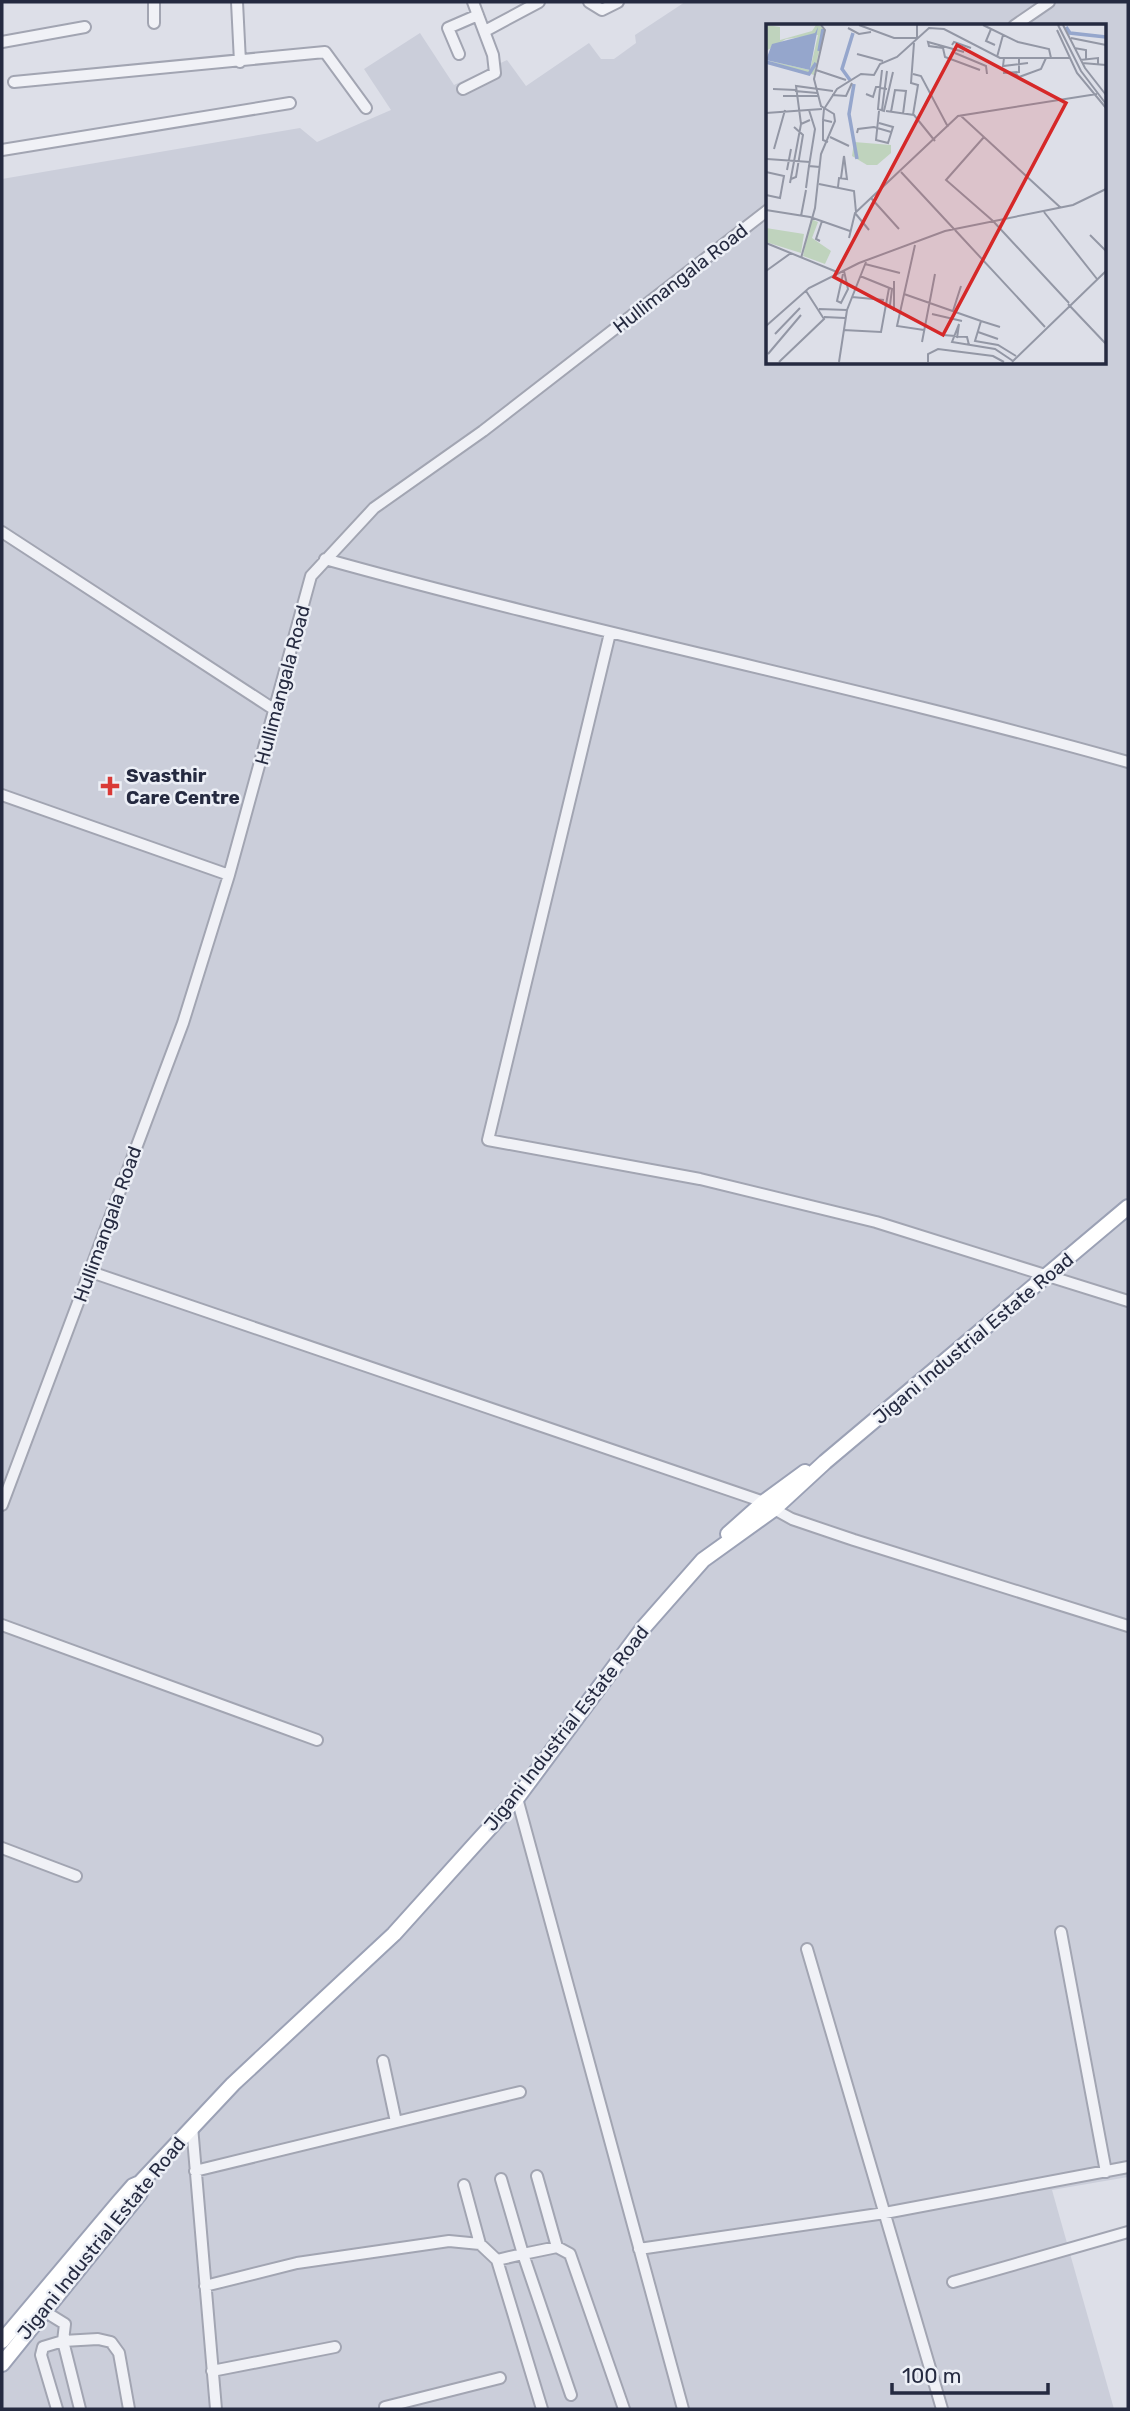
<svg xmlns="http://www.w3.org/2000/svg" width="1130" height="2411" viewBox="0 0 1130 2411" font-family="Rubik,sans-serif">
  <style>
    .built { fill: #cbceda; fill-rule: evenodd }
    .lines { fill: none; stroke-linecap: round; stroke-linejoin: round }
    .minor-casing { stroke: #a2a5b2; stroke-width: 14 }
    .major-casing { stroke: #9ba1b5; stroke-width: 18 }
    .minor { stroke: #f0f1f6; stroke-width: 10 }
    .major { stroke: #fff; stroke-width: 14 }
    .poi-dot { fill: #d93936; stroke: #eceff6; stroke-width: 2.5 }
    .labels { text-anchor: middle; stroke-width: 5; stroke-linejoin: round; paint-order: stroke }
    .street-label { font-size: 19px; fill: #252a40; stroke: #eceff6 }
    .poi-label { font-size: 19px; font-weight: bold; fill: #252a40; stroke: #eceff6; text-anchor: start }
    .inset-river { fill: none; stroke: #95a6cc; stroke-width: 3.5 }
    .inset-road { fill: none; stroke: #9397a5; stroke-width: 2 }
    .view { fill: #d62828; fill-opacity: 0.15; stroke: #d62828; stroke-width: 3.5 }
    .inset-edge { fill: none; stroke: #252a40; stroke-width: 3.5 }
  </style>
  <rect width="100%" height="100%" fill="#dddfe8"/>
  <path class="built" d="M685,2H1128V2177L1052,2190L1114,2409H2V179L300,128L317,142L391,110L364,69L420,33L454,85L507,60L526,86L589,43L601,59H614L636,43L635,35ZM768,26H1104V362H768Z"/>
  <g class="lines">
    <g class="minor-casing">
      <path id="minor" d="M154,2V23
        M237,2L240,62
        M589,2L602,10L618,2
        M1014,26L1049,2
        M485,31L539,2
        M2,42L85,27
        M459,54L448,28L478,15
        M14,82L325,52L366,108
        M463,89L495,73L493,55L473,2
        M2,150L290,103
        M2,532L275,710
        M325,559C591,633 862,687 1128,762
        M610,633L488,1140L700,1179L876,1222L1128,1301
        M2,795L229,875
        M91,1272L764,1502
        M2,1505L183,1023L229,875L311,576L374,508L483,431L768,210
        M774,1509L792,1519L854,1540L1128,1626
        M2,1625L317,1740
        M517,1798L683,2409
        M2,1848L76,1876
        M1061,1932L1106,2172
        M807,1949L942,2409
        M383,2061L396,2122
        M192,2126L216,2409
        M195,2171L520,2092
        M537,2176L557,2247
        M501,2179L523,2254L557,2247L570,2254L624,2409
        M464,2185L480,2244
        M639,2249L885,2213L1128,2167
        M497,2260L523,2254L571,2395
        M953,2282L1128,2232
        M205,2286L297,2263L449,2241L480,2244L497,2260L542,2409
        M44,2311L65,2324L63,2341L98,2339L111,2342L119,2353L129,2409
        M212,2371L335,2347
        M57,2409L41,2355L43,2347L63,2341L80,2409
        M385,2409V2407L500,2378"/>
    </g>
    <g class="major-casing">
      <path id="major" d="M728,1534L764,1502L805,1472
        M2,2341L119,2202L133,2186L140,2183
        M2,2364L140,2193V2183L233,2084L394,1934L476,1843L517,1798L644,1627L703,1560L774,1509L825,1462L1128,1207"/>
    </g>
    <use href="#minor" class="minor"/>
    <use href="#major" class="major"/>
  </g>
  <path class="poi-dot" d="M106.5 775.5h7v7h7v7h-7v7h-7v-7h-7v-7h7z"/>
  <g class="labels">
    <g class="street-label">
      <text transform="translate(680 278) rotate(-38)" y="7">Hullimangala Road</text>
      <text transform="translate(282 685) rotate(-75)" y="7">Hullimangala Road</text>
      <text transform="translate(107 1224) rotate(-70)" y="7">Hullimangala Road</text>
      <text transform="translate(973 1338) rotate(-40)" y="7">Jigani Industrial Estate Road</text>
      <text transform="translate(566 1728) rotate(-52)" y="7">Jigani Industrial Estate Road</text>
      <text transform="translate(101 2238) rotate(-51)" y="7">Jigani Industrial Estate Road</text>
    </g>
    <g class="poi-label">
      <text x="126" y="782">Svasthir<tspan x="126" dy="22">Care Centre</tspan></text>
    </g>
  </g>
  <g transform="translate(766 24)">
    <rect width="340" height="340" fill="#dddfe8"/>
    <path d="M0,1L14,3V16L46,7L50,1L58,3L48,51L0,36L44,46L52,11L20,15L0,27ZM88,118L125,121V129L111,141H101L86,132ZM45,195L52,198L46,214L65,227L59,240L37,232ZM0,204L38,210L35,229L0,218Z" fill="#bfd3bd"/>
    <path d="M52,3L44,46L0,36L6,20L49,9Z" fill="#95a6cc"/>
    <path class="inset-river" d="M300,3L304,9L340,13M53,27L57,5M0,38L43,50L50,39M84,56L76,45L87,9M88,60L83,90L91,135"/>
    <path class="inset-road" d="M93,1L128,14H151V1M217,1L252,18L283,25L285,34M292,1L315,47L340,80M297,1L319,44L340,71M82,4L93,10L105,8M225,5L220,17L229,21M291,6L311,49L340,84M305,14L340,21M186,21L188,18L205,24M308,24L320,26V36M198,28L162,18L163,22L177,24L179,33L214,46M189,29L220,42L221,50M91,30L117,37M231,33L237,11M238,34L237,42L262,39M314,36L332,34V40M316,39L340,41M50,46L80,56M116,46L114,64L121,65M248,48L253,53L275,45L280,34M237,49L253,48V35M147,50L155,52L182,103M114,64L112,85L118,87L127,48M7,65L30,66M29,67L51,69M100,70L107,73L110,63H114M66,71L80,72L86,59M17,72H52M43,86L49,105L43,142L54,143M116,86L121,47M120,87L148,91L169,117M125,88L129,66L140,67L137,90M0,89L56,85M147,91L152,61L145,59L148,19M194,91L295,184M57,96V116L62,118M66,98L57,96L58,85L71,65L95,50L108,51L114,40L131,33L163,4L178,5L234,34H304M113,99L127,103L122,119L110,116L113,87M35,100L30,62L67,67M91,109L92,105L108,103L125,108M64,113L83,122M218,113L180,156L227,197L303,279M8,125L19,86M1,135L44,138M21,146L25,125M0,148L18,152L14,174L0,171M135,148L188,205M75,154L78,132M25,155L30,153L37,111L28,103M24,159L35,100L44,96M53,160L88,167L90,188M72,163L73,154L81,155L78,132M40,164L43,142M105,174L133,205M0,186L44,193L84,207M278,188L331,255M89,189L103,206M35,192L40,166M189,206L279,303M324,211L340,227M83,214L89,189L192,92L331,70M54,217L50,215L56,197M0,219L71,248M149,221L131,302L158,306M35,234L49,184L55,130L69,97L68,90L55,82L48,55L59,6L55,1M99,240L134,249M0,247L25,229M77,250L71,277L75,279L82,265L78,247M94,252L126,265L124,281M138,270L215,297M86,273L118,276M302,280L340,320M53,285L81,286M128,287V257M187,287L195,262M166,290L196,297M58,293L79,294M0,302L43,264L93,239L179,207L307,181L340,165M234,303L215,297L209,317L232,321L250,332M77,306L115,308L123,264M212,308L232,315M9,310L34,284M177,311L201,313L203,321M191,314L193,300L186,318L229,325L247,337M156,318L169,250M2,330L35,291M13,338L58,295L40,267M73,338L81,286L100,238M162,338V330L172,325L227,332L238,338M246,338L340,247"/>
    <path class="view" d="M191,21L300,79L177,311L68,253Z"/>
    <rect width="340" height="340" class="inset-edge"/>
  </g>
  <rect width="1130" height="2411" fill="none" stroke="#252a40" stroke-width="7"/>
  <path d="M892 2383v10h156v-10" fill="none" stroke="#252a40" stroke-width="3.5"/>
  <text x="902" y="2383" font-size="21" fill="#252a40" stroke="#eceff6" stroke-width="5" paint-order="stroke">100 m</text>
</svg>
